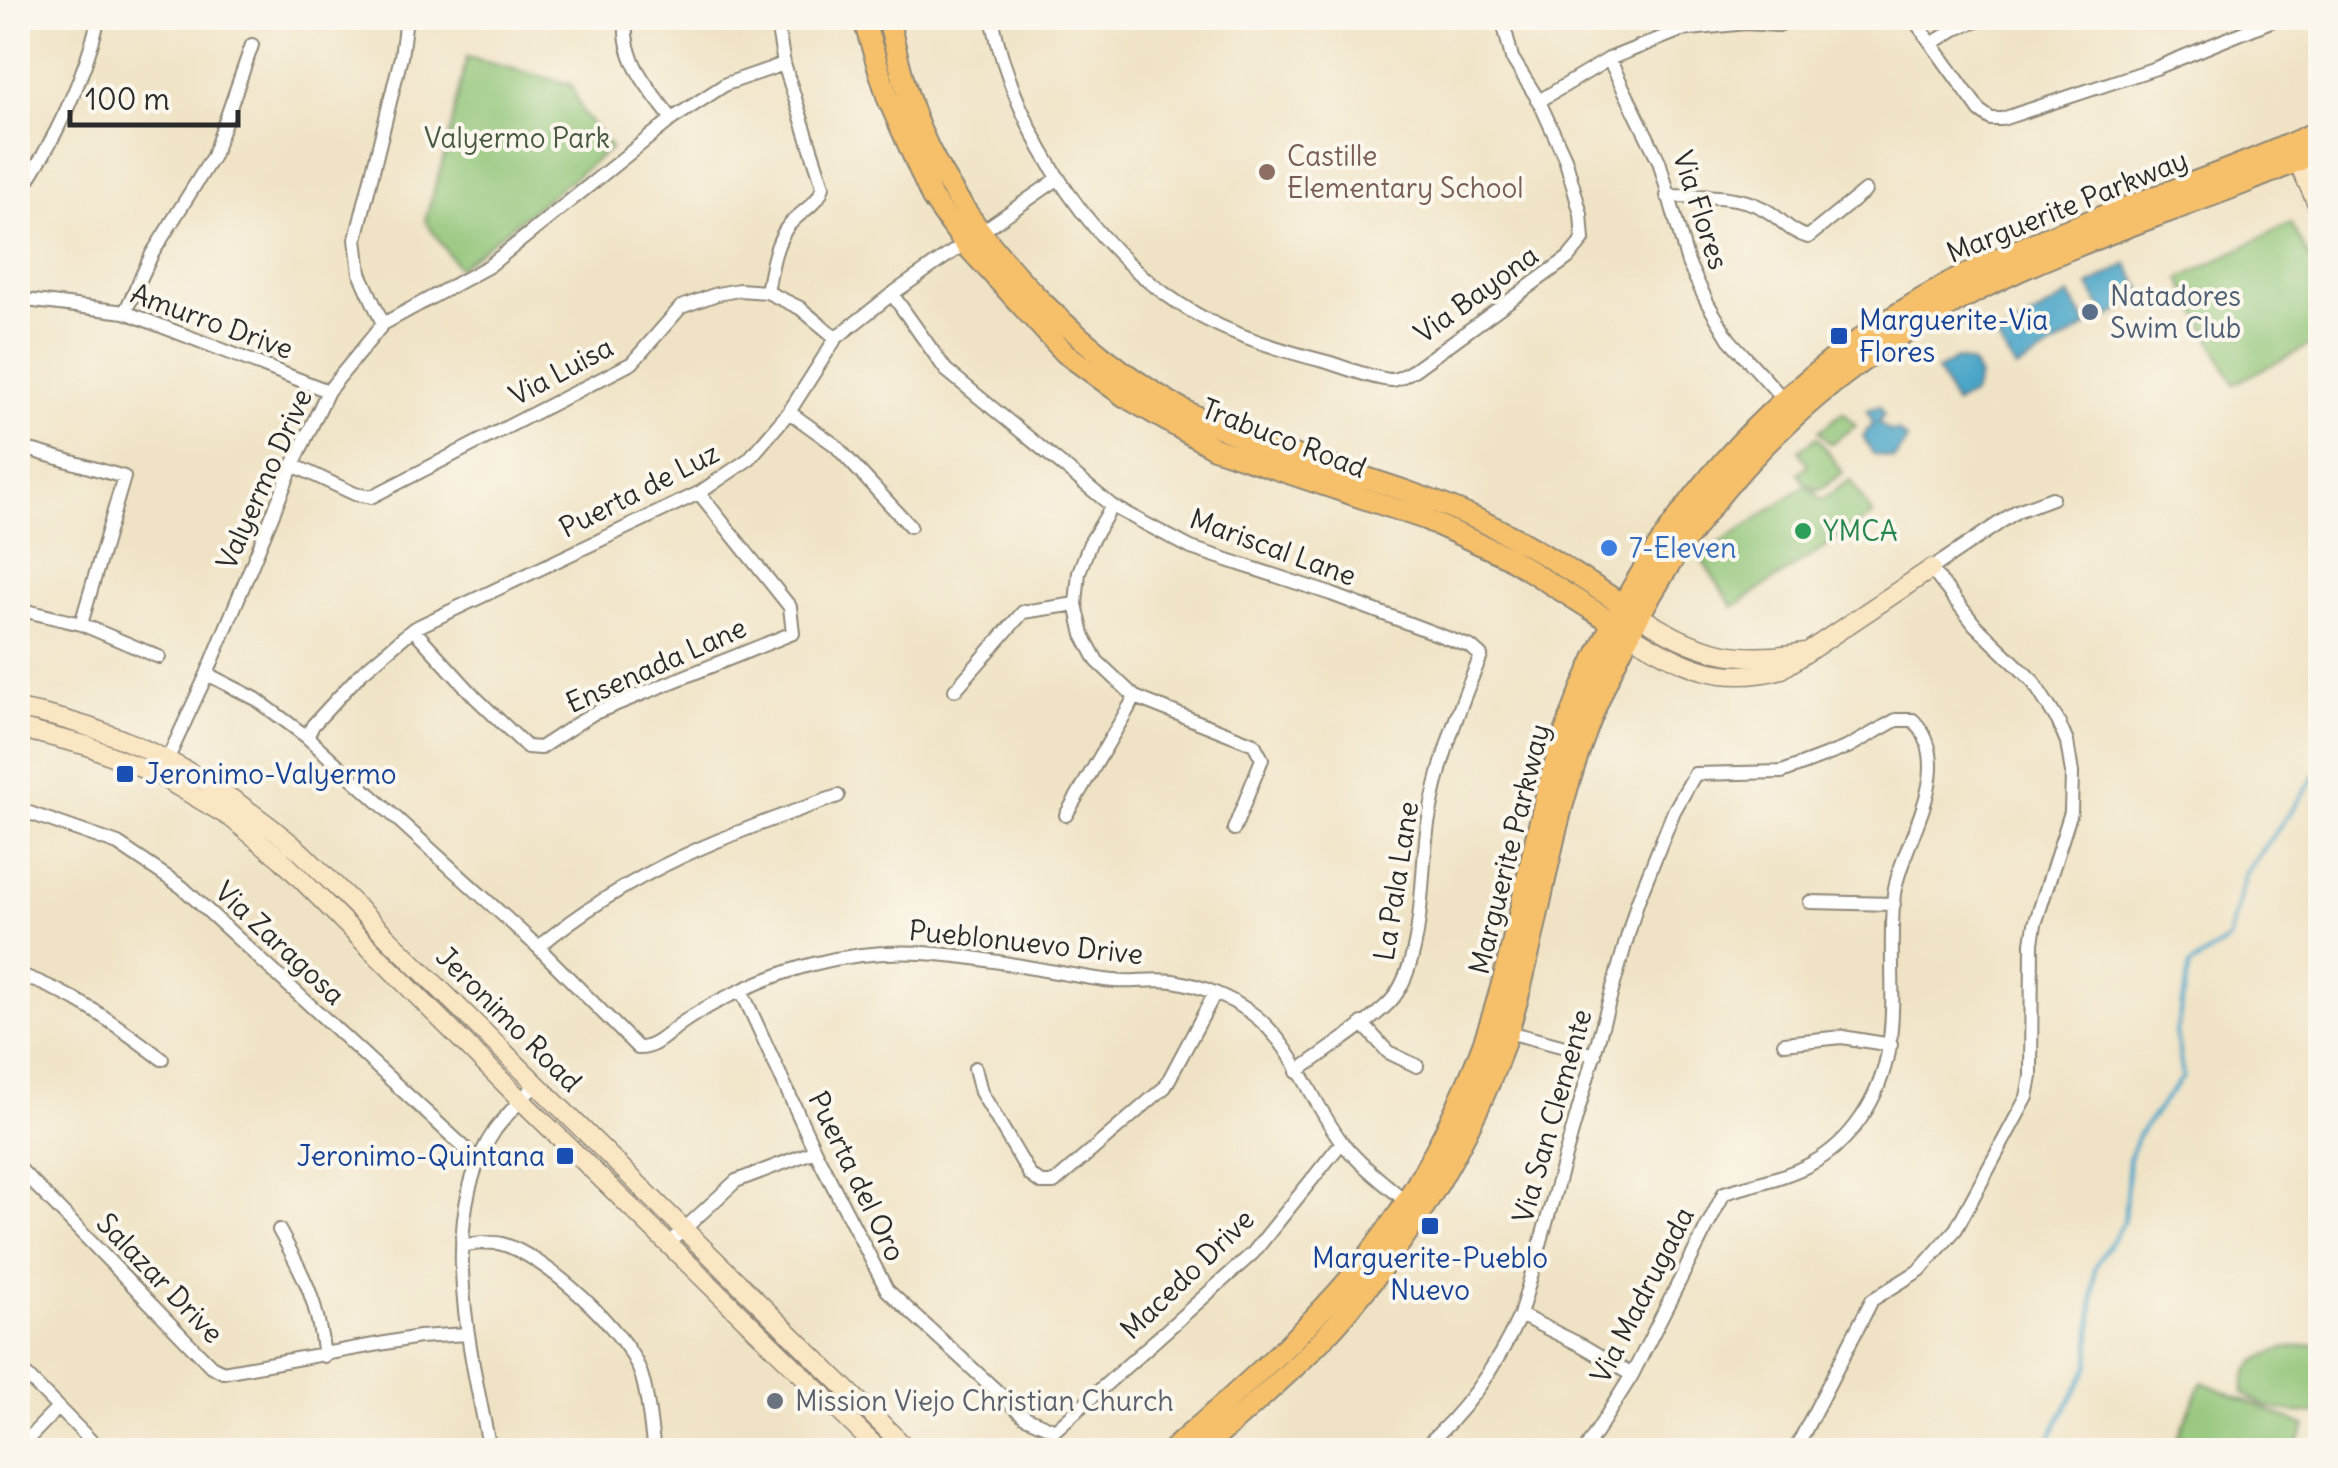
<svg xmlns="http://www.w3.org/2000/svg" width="2338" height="1468" viewBox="0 0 2338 1468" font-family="Delius,sans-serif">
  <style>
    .green { fill: #8ec375; stroke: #5c7750; stroke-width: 2.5 }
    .water { fill: #4aa5c8; stroke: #3a687a; stroke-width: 2.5 }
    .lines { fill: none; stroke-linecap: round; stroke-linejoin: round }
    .stream { stroke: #4aa5c8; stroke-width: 4 }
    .street-casing { stroke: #8e8778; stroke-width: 16 }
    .secondary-casing { stroke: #8e8778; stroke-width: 21 }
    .primary-casing { stroke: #8e8778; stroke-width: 24 }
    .street { stroke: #fff; stroke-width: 12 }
    .secondary { stroke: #fbe6c4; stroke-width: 18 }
    .primary { stroke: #f6c06b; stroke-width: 20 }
    .education-dot { fill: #8d6e63; stroke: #fbf7ec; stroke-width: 4 }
    .service-dot { fill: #5c6f8a; stroke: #fbf7ec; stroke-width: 4 }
    .transit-dot { fill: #1a4fb4; stroke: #fbf7ec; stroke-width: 4 }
    .leisure-dot { fill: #2e9e5b; stroke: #fbf7ec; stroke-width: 4 }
    .shop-dot { fill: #3f7fe0; stroke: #fbf7ec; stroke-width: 4 }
    .worship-dot { fill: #6b7280; stroke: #fbf7ec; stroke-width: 4 }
    .labels { text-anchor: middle; stroke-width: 8; stroke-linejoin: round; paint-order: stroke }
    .park-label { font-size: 28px; fill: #495941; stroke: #fbf7ec }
    .education-label { font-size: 28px; fill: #785e54; stroke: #fbf7ec; text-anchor: start }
    .street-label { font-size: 28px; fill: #2b2b2b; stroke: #fbf7ec }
    .service-label { font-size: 28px; fill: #4e5e75; stroke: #fbf7ec; text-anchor: start }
    .transit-label { font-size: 28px; fill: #164399; stroke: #fbf7ec; text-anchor: start }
    .leisure-label { font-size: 28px; fill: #27864d; stroke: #fbf7ec; text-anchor: start }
    .shop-label { font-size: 28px; fill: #366cbe; stroke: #fbf7ec; text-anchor: start }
    .worship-label { font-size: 28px; fill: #5b616d; stroke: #fbf7ec; text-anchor: start }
  </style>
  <rect width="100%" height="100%" fill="#fbf7ec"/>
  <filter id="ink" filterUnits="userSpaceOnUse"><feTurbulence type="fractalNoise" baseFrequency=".01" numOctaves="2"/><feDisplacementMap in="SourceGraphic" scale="20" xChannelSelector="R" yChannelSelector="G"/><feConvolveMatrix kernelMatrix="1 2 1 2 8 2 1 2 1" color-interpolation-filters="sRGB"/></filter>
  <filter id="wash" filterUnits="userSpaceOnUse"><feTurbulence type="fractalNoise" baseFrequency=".0048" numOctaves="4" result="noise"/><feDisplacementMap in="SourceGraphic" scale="40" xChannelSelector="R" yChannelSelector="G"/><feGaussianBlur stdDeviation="2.25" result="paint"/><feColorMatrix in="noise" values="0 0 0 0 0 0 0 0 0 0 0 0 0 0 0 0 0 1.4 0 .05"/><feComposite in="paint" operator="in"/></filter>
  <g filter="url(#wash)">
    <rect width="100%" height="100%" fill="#f0e3c5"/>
    <path class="green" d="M467,57L571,84L583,113L611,148L458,268L425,220L447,147Z
      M2291,223L2320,279V340L2234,384L2180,279Z
      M1843,412L1855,426L1830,444L1819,431Z
      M1817,437L1843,473L1817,491L1812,485L1808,486L1821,500L1850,480L1873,515L1733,607L1700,557L1806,485L1798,473L1808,465L1799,450Z
      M2320,1344V1414C2294,1413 2265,1411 2244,1393C2240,1351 2290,1347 2320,1344Z
      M2202,1382L2306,1426L2295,1450H2172Z"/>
    <path class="water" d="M2127,264L2146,296L2107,318L2089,286Z
      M2069,295L2088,326L2016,370L1997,339Z
      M1956,359L1972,364L1979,377L1973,394L1955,404L1937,371Z
      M1880,406L1884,415L1878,423L1890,432L1898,431L1907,440L1894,459L1873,454L1863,436L1873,423L1867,410Z"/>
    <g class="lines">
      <path class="stream" d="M2043,1450L2089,1366L2095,1267L2124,1221L2129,1159L2138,1135L2183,1077L2176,1033L2190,966L2228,940L2246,873L2320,770"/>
    </g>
  </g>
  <g filter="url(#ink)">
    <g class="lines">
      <g class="street-casing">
        <path id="street" d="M626,18C622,60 648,87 672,119
          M992,18C1016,136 1097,261 1205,319C1242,338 1287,352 1327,362C1344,367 1376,380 1393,380C1400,379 1408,373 1414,370L1568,258L1583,240L1581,214L1565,158L1539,101L1512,58L1502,18
          M1913,18L1980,111L1991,119H2002L2156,68L2278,18
          M1933,43L1955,29L1986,18
          M1609,59L1659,161L1688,263L1708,304L1729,339L1786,402
          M1539,101L1609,59L1681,30L1745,23L1778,25L1795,18
          M18,195C55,141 83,81 99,18
          M1667,196C1697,197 1734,193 1762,208C1781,217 1787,231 1808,237L1865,191
          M767,292C771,271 774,247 786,229C797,212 819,206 823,186L784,64L776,18
          M892,294L946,370L1112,506L1191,548L1331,594L1471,647L1481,656C1457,711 1438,765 1428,824C1420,875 1425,955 1394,997C1379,1017 1321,1054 1297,1072
          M18,299L125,312L328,391
          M125,312L152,254L213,156L252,45
          M383,324L360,273L356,239L401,57L406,18
          M789,412L835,445L910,526
          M18,451H34L124,477L81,624
          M293,465L355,494L371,497L632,363L681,307L717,294L739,290L767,292L800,308L836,338
          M1112,506L1090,543L1079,572L1076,604L1083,635L1097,661L1135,697L1254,744L1262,759L1234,829
          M18,609L81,624L159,657
          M413,629L475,697L527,747L540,748L592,714L793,633L790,607L699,493
          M207,674L256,699L307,737L538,947L638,1048C655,1049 669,1032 682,1023C716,999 774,974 813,964C918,936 1003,966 1105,980C1128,984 1151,978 1173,981C1199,985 1229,997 1250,1012C1293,1042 1311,1101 1341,1141C1360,1165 1385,1184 1408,1203
          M955,690L1023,612L1076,604
          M307,737L313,725L360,674L413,629L699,493L749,459L789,412L836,338L892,294L1059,178
          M164,767L207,674L293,465L328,391L383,324L489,266L672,119L726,84L784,64
          M18,809L118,844L182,887L479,1161
          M1066,815L1135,697
          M1810,902L1894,904
          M538,947C635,868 723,836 838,796
          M18,974C75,994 113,1022 162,1059
          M742,992L815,1151L887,1290L1025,1417L1055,1430L1253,1253L1342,1142
          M1362,1023L1388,1052L1417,1066
          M1508,1032L1595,1055
          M1784,1043L1842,1037L1891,1045
          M975,1068L981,1092L1030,1175L1041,1183H1054L1165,1087L1215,993
          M18,1167L211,1366L223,1372L419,1337L467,1334
          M279,1230C306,1279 317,1300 324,1356
          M668,1244L736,1181L815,1151
          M464,1245C475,1244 491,1241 502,1244C544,1255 628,1332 641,1374C649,1398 650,1426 654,1450
          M1520,1315L1583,1346L1632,1375
          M18,1367L100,1450
          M18,1449L57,1409
          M490,1450C471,1355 435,1217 495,1130C507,1114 522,1099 536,1084
          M1421,1450C1464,1413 1497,1366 1520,1315L1637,903L1674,811L1695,774L1782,772L1848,747L1896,720H1913C1960,768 1901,842 1894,894C1885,971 1909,1049 1861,1118C1825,1171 1781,1176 1724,1193L1632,1375L1585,1450
          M1795,1450L1872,1300L1920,1270L1956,1229L2027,1097L2031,1077L2032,943L2035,924L2071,812L2072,773L2067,742L2058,721L2032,680L1975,625L1931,569L2017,511L2052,498"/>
      </g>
      <g class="secondary-casing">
        <path id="secondary" d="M2292,149L2320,210
          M1640,616C1695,653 1738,664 1804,652
          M1630,634C1683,666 1719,686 1782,669L1931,569
          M18,709C126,728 219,781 302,853L908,1450
          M18,728L88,746L160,776L231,818L281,859L521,1100L879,1450"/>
      </g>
      <g class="primary-casing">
        <path id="primary" d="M863,18L888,99L932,198L965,244L1065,353L1124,396L1214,448L1425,519L1508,557L1624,630
          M888,18C897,54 905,92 919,127C968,245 1096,372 1212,424C1296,461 1386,479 1470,516C1528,541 1581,578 1634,612
          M1172,1450C1234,1395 1298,1340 1352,1276C1401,1218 1440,1148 1470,1077C1508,989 1522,893 1545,800C1583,648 1669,504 1785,399C1859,333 1944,280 2036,242C2130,203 2228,174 2320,130
          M1202,1450C1251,1406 1304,1363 1347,1312C1406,1242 1454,1166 1490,1081C1524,999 1536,913 1557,827C1595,672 1677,523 1796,415C1849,367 1911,325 1975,292C2085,235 2208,203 2320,151"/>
      </g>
      <use href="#street" class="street"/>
      <use href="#secondary" class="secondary"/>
      <use href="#primary" class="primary"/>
    </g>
  </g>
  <circle class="education-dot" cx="1267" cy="172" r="10"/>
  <circle class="service-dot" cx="2090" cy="312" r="10"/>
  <g class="transit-dot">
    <rect x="1829" y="326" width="20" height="20" rx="5"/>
    <rect x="115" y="764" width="20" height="20" rx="5"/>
    <rect x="555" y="1146" width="20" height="20" rx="5"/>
    <rect x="1420" y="1216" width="20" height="20" rx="5"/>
  </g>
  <circle class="leisure-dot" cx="1803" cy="531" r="10"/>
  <circle class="shop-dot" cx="1609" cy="548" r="10"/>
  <circle class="worship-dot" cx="775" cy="1401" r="10"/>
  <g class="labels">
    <g class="park-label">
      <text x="517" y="148">Valyermo Park</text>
    </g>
    <g class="education-label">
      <text x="1287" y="166">Castille<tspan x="1287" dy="32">Elementary School</tspan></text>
    </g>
    <g class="street-label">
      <text transform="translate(2067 206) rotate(-22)" y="10">Marguerite Parkway</text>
      <text transform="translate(1701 210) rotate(72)" y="10">Via Flores</text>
      <text transform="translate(1476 294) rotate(-36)" y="10">Via Bayona</text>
      <text transform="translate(212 321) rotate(20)" y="10">Amurro Drive</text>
      <text transform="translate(561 371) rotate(-28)" y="10">Via Luisa</text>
      <text transform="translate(1284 438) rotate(21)" y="10">Trabuco Road</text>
      <text transform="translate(264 479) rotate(-66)" y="10">Valyermo Drive</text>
      <text transform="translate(639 490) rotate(-27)" y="10">Puerta de Luz</text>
      <text transform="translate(1273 547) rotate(20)" y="10">Mariscal Lane</text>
      <text transform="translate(656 665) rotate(-24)" y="10">Ensenada Lane</text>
      <text transform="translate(1509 849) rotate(-76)" y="10">Marguerite Parkway</text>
      <text transform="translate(1396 881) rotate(-81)" y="10">La Pala Lane</text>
      <text transform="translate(1026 942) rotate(6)" y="10">Pueblonuevo Drive</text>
      <text transform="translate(280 943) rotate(43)" y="10">Via Zaragosa</text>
      <text transform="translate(509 1019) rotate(45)" y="10">Jeronimo Road</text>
      <text transform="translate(1552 1116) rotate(-74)" y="10">Via San Clemente</text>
      <text transform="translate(857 1176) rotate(64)" y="10">Puerta del Oro</text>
      <text transform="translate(1187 1274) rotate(-44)" y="10">Macedo Drive</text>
      <text transform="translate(160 1278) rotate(46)" y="10">Salazar Drive</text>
      <text transform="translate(1642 1295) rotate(-63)" y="10">Via Madrugada</text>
    </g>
    <g class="service-label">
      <text x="2110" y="306">Natadores<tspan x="2110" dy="32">Swim Club</tspan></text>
    </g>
    <g class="transit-label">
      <text x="1859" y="330">Marguerite-Via<tspan x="1859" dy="32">Flores</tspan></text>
      <text x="145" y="784">Jeronimo-Valyermo</text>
      <text x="545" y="1166" text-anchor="end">Jeronimo-Quintana</text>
      <text x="1430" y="1268" text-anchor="middle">Marguerite-Pueblo<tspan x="1430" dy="32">Nuevo</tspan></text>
    </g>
    <g class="leisure-label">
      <text x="1823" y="541">YMCA</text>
    </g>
    <g class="shop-label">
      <text x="1629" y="558">7-Eleven</text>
    </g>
    <g class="worship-label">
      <text x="795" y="1411">Mission Viejo Christian Church</text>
    </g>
  </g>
  <rect width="2338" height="1468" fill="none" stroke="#fbf7ec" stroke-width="60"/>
  <path d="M70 110v15h168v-15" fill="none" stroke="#2b2b2b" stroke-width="5"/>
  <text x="85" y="110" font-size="30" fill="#2b2b2b" stroke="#fbf7ec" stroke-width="8" paint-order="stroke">100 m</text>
</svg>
